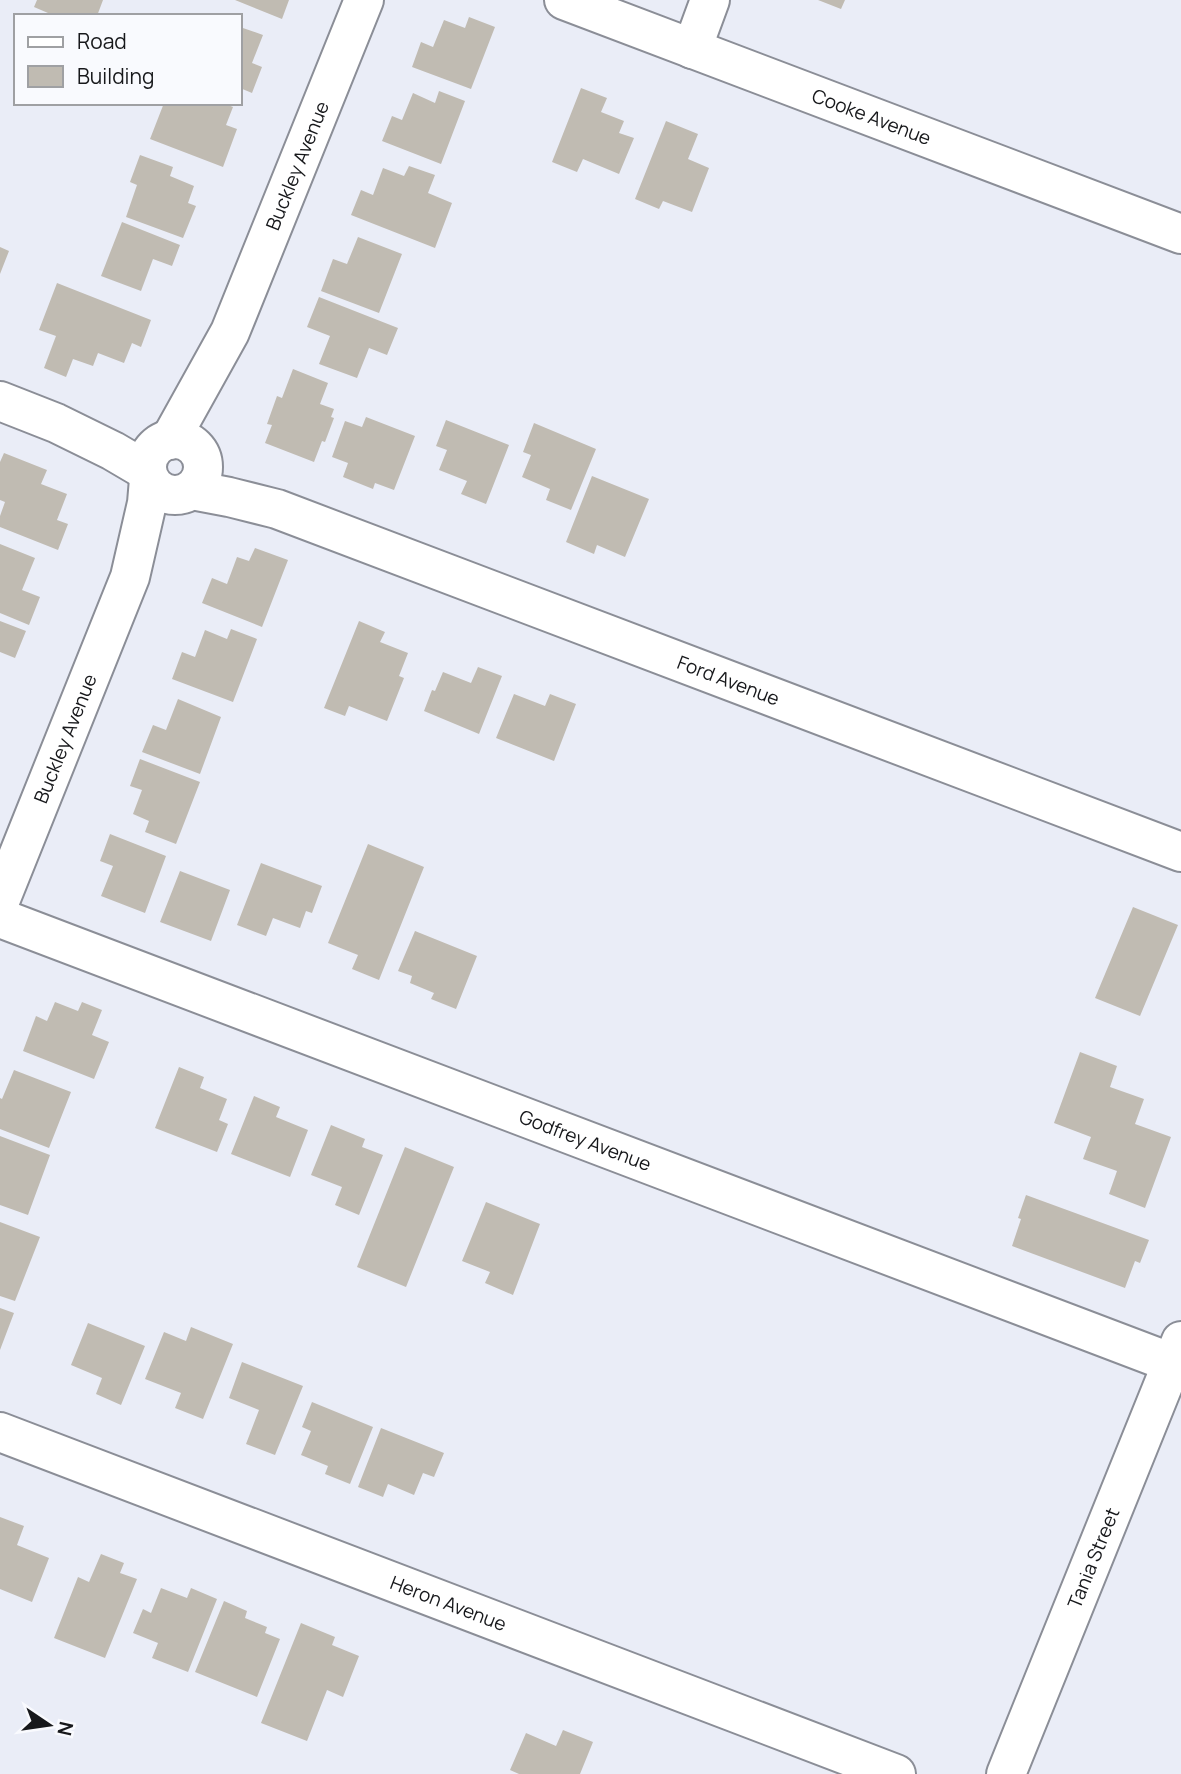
<svg xmlns="http://www.w3.org/2000/svg" width="1181" height="1774" viewBox="0 0 1181 1774" font-family="Manrope,sans-serif">
  <style>
    .building { fill: #c0bbb2 }
    .lines { fill: none; stroke-linecap: round; stroke-linejoin: round }
    .street-casing { stroke: #8b8e97; stroke-width: 42 }
    .street { stroke: #fff; stroke-width: 38 }
    .labels { text-anchor: middle; stroke-width: 5; stroke-linejoin: round; paint-order: stroke }
    .street-label { font-size: 19px; fill: #17181b; stroke: #f9fafe }
  </style>
  <rect width="100%" height="100%" fill="#eaedf7"/>
  <path class="building" d="M37,0H103L97,16H55L34,7Z
    M235,0H289L282,19Z
    M818,0H845L841,9Z
    M469,17L495,27L471,89L412,67L421,42L433,47L444,20L465,28Z
    M240,27L263,35L252,63L262,67L252,93L240,88Z
    M581,88L607,98L601,112L624,121L619,133L634,138L619,174L583,159L577,172L552,162Z
    M439,91L465,101L441,164L382,141L392,116L402,120L413,93L435,103Z
    M164,103H223L233,107L226,125L237,129L223,167L150,139Z
    M666,121L698,134L688,159L709,168L692,212L663,201L659,209L635,199Z
    M140,155L173,167L170,176L194,186L188,203L196,206L183,238L126,217L137,185L130,182Z
    M409,166L435,175L428,193L452,203L435,248L351,215L361,190L373,195L383,168L404,176Z
    M122,222L180,245L172,266L153,259L141,291L101,276Z
    M358,237L402,254L379,313L321,291L333,259L347,264Z
    M0,247L9,251L0,274Z
    M57,283L151,320L141,347L132,343L124,363L98,353L93,366L73,359L66,377L44,368L56,336L39,330Z
    M319,297L398,328L387,355L369,348L357,378L319,364L330,336L307,327Z
    M293,369L328,383L320,404L334,409L331,417L334,418L325,442L322,441L314,462L265,443L272,425L267,424L277,396L282,398Z
    M366,417L415,436L394,490L375,483L373,489L343,477L348,463L332,457L345,421L362,427Z
    M446,420L509,445L486,504L461,494L467,481L439,470L447,450L436,446Z
    M534,423L596,449L571,510L546,500L550,489L522,477L531,455L523,452Z
    M4,453L47,470L41,484L67,494L57,520L68,524L58,550L0,527V516L5,502L0,500V462Z
    M592,476L649,499L625,557L597,545L594,554L566,542Z
    M0,544L35,558L22,590L40,597L29,625L0,613Z
    M255,548L288,560L262,627L202,603L212,578L227,584L237,557L249,561Z
    M0,621L26,631L15,658L0,652Z
    M359,621L385,632L380,642L408,653L399,676L404,678L387,721L349,706L345,716L324,708Z
    M231,629L257,639L233,702L172,679L182,652L195,657L205,630L227,639Z
    M478,667L502,676L479,734L424,711L432,690L435,691L443,672L471,683Z
    M514,694L545,706L550,694L576,704L554,761L496,738Z
    M178,699L221,717L200,774L142,752L153,725L166,730Z
    M140,759L200,782L176,844L145,832L149,821L133,814L142,790L130,786Z
    M110,834L166,856L145,913L101,896L113,866L100,861Z
    M368,844L424,867L379,980L352,969L358,955L328,943Z
    M261,863L322,886L312,913L306,911L300,928L273,918L266,936L237,925Z
    M180,871L230,890L211,941L160,922Z
    M1133,907L1178,925L1140,1016L1095,998Z
    M415,931L477,956L456,1009L431,999L434,993L410,983L412,976L398,971Z
    M55,1002L78,1011L82,1002L102,1010L92,1035L109,1042L94,1079L23,1051L36,1016L47,1021Z
    M1080,1052L1117,1066L1110,1087L1144,1099L1135,1124L1171,1137L1145,1208L1109,1194L1117,1171L1083,1159L1091,1137L1054,1123Z
    M179,1067L204,1077L200,1088L227,1099L219,1120L228,1124L217,1152L155,1128Z
    M14,1070L71,1092L49,1148L0,1129V1098L2,1099Z
    M254,1096L280,1107L276,1117L308,1130L290,1177L231,1154Z
    M331,1125L365,1139L362,1147L383,1155L359,1215L335,1205L342,1187L311,1175Z
    M0,1136L50,1155L28,1215L0,1205Z
    M405,1147L454,1167L406,1287L357,1267Z
    M1026,1195L1149,1240L1140,1263L1135,1261L1125,1288L1012,1246L1021,1219L1018,1218Z
    M486,1202L540,1224L513,1295L485,1283L490,1272L462,1261Z
    M0,1222L40,1237L15,1301L0,1296Z
    M0,1308L14,1313L0,1350Z
    M88,1323L145,1346L121,1405L96,1394L102,1378L71,1365Z
    M191,1327L233,1344L203,1419L175,1408L181,1393L145,1379L164,1332L186,1341Z
    M242,1362L303,1386L275,1455L246,1444L259,1410L229,1398Z
    M312,1402L373,1427L350,1484L325,1474L328,1466L301,1455L311,1431L302,1427Z
    M381,1428L444,1453L434,1477L423,1473L414,1495L388,1484L383,1497L358,1487Z
    M0,1517L24,1526L17,1545L49,1558L32,1602L0,1589Z
    M101,1554L124,1563L120,1573L137,1579L105,1658L54,1638L78,1577L89,1582Z
    M161,1588L187,1598L191,1588L217,1599L188,1672L152,1658L158,1643L133,1633L143,1609L151,1613Z
    M224,1601L247,1611L245,1618L267,1627L265,1633L280,1639L257,1697L195,1672Z
    M301,1623L335,1637L332,1645L359,1656L343,1697L327,1690L307,1741L261,1723Z
    M563,1730L593,1742L580,1774H519L510,1770L526,1733L556,1746Z"/>
  <g class="lines">
    <g class="street-casing">
      <g id="street">
        <path id="s1" d="M564,0L1181,234"/>
        <path d="M692,49L710,0"/>
        <path d="M0,401L56,423L113,451L147,471"/>
        <circle cx="175" cy="467" r="28"/>
        <path id="s2" d="M170,440L230,332L364,0"/>
        <path id="s3" d="M192,490L229,497L277,509L1181,852"/>
        <path id="s4" d="M0,901L130,577L147,503L149,479"/>
        <path id="s5" d="M0,918L1172,1363"/>
        <path id="s6" d="M0,1432L896,1774"/>
        <path id="s7" d="M1006,1774L1181,1341"/>
      </g>
    </g>
    <use href="#street" class="street"/>
  </g>
  <g class="labels">
    <g class="street-label">
      <text dy="7" stroke="none"><textPath href="#s1" startOffset="329">Cooke Avenue</textPath></text>
      <text dy="7" stroke="none"><textPath href="#s2" startOffset="303">Buckley Avenue</textPath></text>
      <text dy="7" stroke="none"><textPath href="#s3" startOffset="570">Ford Avenue</textPath></text>
      <text dy="7" stroke="none"><textPath href="#s4" startOffset="175">Buckley Avenue</textPath></text>
      <text dy="7" stroke="none"><textPath href="#s5" startOffset="626">Godfrey Avenue</textPath></text>
      <text dy="7" stroke="none"><textPath href="#s7" startOffset="233">Tania Street</textPath></text>
      <text dy="7" stroke="none"><textPath href="#s6" startOffset="480">Heron Avenue</textPath></text>
    </g>
  </g>
  <rect x="14" y="14" width="228" height="91" fill="#f9fafe" stroke="#9fa0a3" stroke-width="2"/>
  <rect x="28" y="37" width="35" height="10" fill="#ffffff" stroke="#9fa0a3" stroke-width="2"/>
  <text x="77" y="49" font-size="21" fill="#17181b">Road</text>
  <rect x="28" y="66" width="35" height="21" fill="#c0bbb2" stroke="#9fa0a3" stroke-width="2"/>
  <text x="77" y="84" font-size="21" fill="#17181b">Building</text>
  <g transform="translate(49 1725) rotate(103)" stroke="#f9fafe" stroke-width="5" paint-order="stroke">
  <path d="M0-5L12 26L0 18L-12 26Z" fill="#17181b"/>
  <text y="-10" font-size="19" font-weight="bold" text-anchor="middle" fill="#17181b">N</text>
  </g>
</svg>
